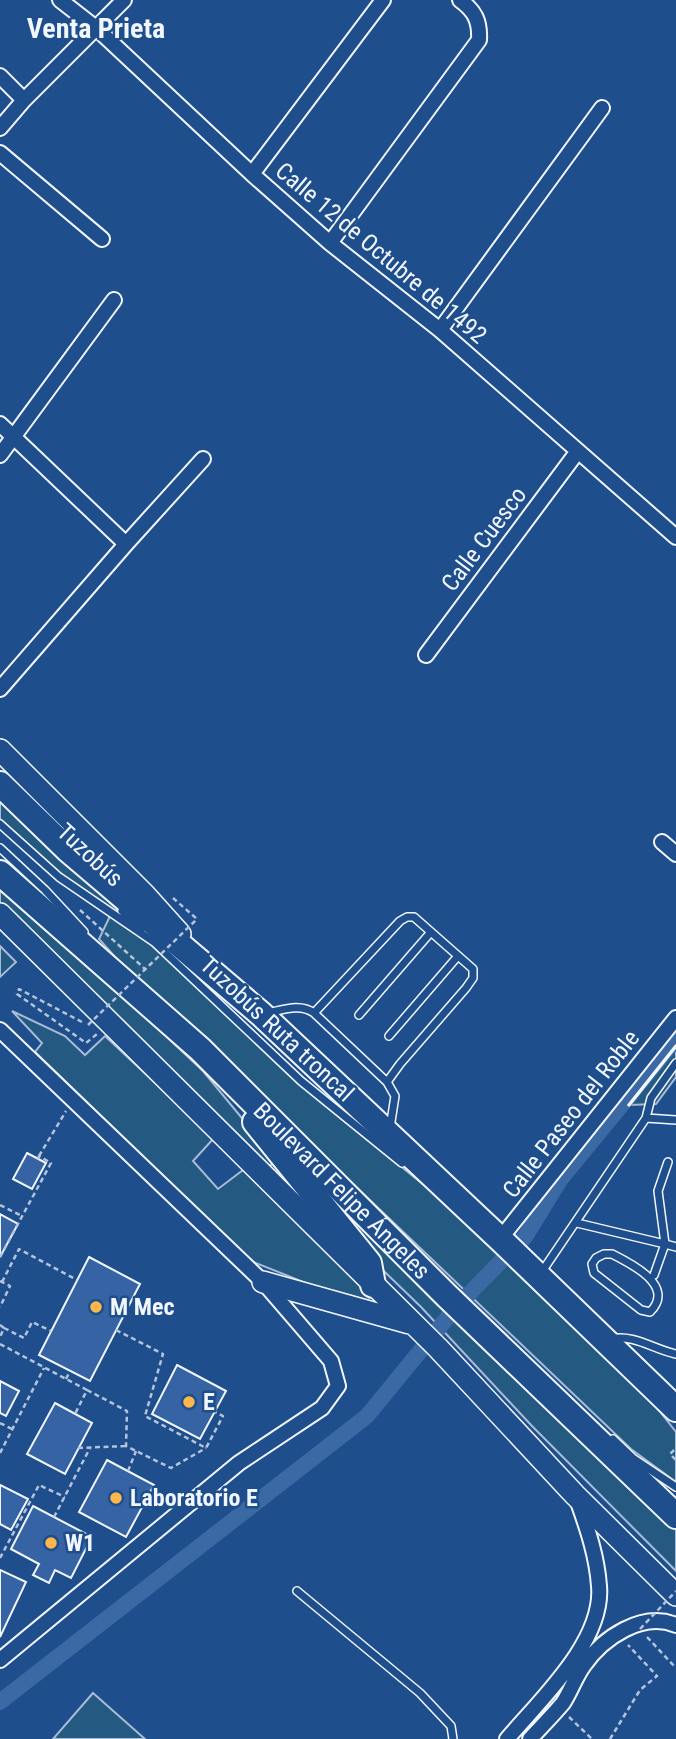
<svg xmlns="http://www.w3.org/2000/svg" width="676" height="1739" viewBox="0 0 676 1739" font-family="'Roboto Condensed',sans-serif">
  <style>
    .green { fill: #245a82; stroke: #a8bbd7; stroke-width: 2 }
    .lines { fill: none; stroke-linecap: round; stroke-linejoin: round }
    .canal { stroke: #3b69a3; stroke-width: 16 }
    .building { fill: #3563a3; stroke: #f2f6ff; stroke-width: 2 }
    .lane-casing { stroke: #f2f6ff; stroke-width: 10 }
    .street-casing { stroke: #f2f6ff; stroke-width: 18 }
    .primary-casing { stroke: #f2f6ff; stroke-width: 24 }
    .highway-casing { stroke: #f2f6ff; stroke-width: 28 }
    .path { stroke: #b3c4dc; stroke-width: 2.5; stroke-dasharray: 5 3.5; stroke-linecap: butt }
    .lane { stroke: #1f4e8c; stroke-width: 7 }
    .street { stroke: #1f4e8c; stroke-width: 14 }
    .primary { stroke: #1f4e8c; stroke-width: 21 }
    .highway { stroke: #1f4e8c; stroke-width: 24 }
    .path-bridge { stroke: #b3c4dc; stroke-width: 2.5; stroke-dasharray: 5 3.5; stroke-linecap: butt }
    .wall { stroke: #f2f6ff; stroke-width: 3.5 }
    .poi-dot { fill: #ffb74d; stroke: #1f4e8c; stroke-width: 2.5 }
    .labels { text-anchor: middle; stroke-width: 5; stroke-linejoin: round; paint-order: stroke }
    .street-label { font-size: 24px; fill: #f2f6ff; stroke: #1f4e8c }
    .poi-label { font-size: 24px; font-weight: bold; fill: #f2f6ff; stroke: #1f4e8c; text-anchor: start }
    .quarter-label { font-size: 28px; font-weight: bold; fill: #f2f6ff; stroke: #1f4e8c }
  </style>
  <rect width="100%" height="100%" fill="#1f4e8c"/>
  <path class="green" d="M0,801L119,911L117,913L60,874L0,819Z
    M0,880L203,1071L265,1146L275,1163L269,1166L0,904Z
    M110,916L150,943L323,1104L434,1193L650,1399L676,1432V1482L631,1449L115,957L99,939Z
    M0,946L16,962L0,977Z
    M12,1011L65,1036L85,1055L105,1036L214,1138L193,1161L218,1189L243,1170L391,1313L388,1316L251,1261L35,1052L42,1043Z
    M676,1046V1077L656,1104L629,1105Z
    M299,1163L676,1524V1571L531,1425L421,1307L360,1248Z
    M93,1693L145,1739H53Z"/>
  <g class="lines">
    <path class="canal" d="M0,1702L367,1416L457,1306L525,1237L560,1180L676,1039"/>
  </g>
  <path class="building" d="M27,1153L46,1163L32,1189L13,1179Z
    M0,1214L18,1224L0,1257Z
    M89,1257L140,1284L90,1381L39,1355Z
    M177,1365L226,1391L200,1439L152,1414Z
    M0,1381L19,1391L6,1416L0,1413Z
    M55,1403L92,1423L65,1474L27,1454Z
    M107,1460L154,1485L126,1537L79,1512Z
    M0,1485L28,1499L11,1530L0,1524Z
    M33,1506L92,1537L71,1578L55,1570L49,1583L33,1575L39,1564L11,1549Z
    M0,1570L26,1582L0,1637Z"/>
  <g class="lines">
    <g class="lane-casing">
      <path id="lane" d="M0,824L59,877L154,942L301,1081L402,1163
        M0,848L45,890L84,932
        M122,911L141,930
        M267,1013C283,1010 300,1003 314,1013L387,1082L395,1096L390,1128
        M314,1013L400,921L407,917H414L473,969V978L466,988L400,1064L387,1082
        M359,1015L431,932
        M389,1036L458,956
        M646,1118L676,1120
        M668,1162L658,1191L665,1244L676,1247
        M577,1223L665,1244L654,1275
        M604,1254H612C632,1264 676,1286 650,1312L641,1310L594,1273L592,1264L596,1258Z
        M541,1273L646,1118L651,1098L676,1063
        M610,1339C635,1334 652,1349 676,1354
        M613,1439L634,1459L676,1487
        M297,1591L420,1693L451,1726L453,1739"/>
    </g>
    <g class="street-casing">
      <path id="street" d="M60,0L96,28L252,174L330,243L440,330L676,537
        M0,76L24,100
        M0,128L24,100L124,0
        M0,153L102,239
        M252,174L383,0
        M330,243L479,40C480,21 475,11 460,0
        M440,330L602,108
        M0,424L126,544
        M0,455L114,300
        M426,655L578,451
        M0,689L126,544L203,459
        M662,842L676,854
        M0,1030L263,1282L331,1361L338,1386L322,1408L239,1463L0,1660
        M500,1239L676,1018
        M507,1739C541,1699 604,1641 599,1586C597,1557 588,1530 578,1502
        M530,1739C541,1727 553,1715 563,1703C571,1691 575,1677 584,1665C603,1638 642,1611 676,1625"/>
    </g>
    <g class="primary-casing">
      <path id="primary" d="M0,750L145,895L180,934
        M0,914L438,1348L575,1495L676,1595
        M263,1282L409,1323"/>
    </g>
    <g class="highway-casing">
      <g id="highway">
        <path d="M0,784L67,849L261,1014L500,1239L676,1409"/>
        <path id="s1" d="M0,873L200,1049L447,1296L676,1516"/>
        <path d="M255,1122L369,1263L373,1285"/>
      </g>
    </g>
    <path class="path" d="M173,898L197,919
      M80,910L145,969
      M82,1022L19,989L17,994L86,1043L97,1034
      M39,1156L66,1111
      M0,1205L22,1216
      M0,1257L51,1163L39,1156L38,1159
      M0,1281L10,1286L0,1307
      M2,1282L19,1249L77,1280
      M0,1325L4,1328L0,1337
      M4,1328L24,1338L32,1322L51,1331
      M116,1330L163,1354L145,1416L206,1448L223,1416L215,1412
      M0,1344L87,1390L75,1414
      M66,1379L70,1371
      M87,1390L127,1411L126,1446L171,1468L206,1448
      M0,1423L12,1429
      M78,1448L126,1446
      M674,1450L670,1454L676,1460
      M0,1453L44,1368
      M128,1471L136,1451
      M54,1517L90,1448
      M0,1558L39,1485L65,1497
      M647,1637L676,1668
      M569,1717L592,1739
      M610,1739L640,1690L657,1676L628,1645"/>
    <use href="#lane" class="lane"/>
    <use href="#street" class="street"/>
    <use href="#primary" class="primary"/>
    <use href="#highway" class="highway"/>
    <path class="path-bridge" d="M88,1025L197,919
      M640,1629L676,1591"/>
    <path class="wall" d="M629,1105L676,1046"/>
  </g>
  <g class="poi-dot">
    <circle cx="96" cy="1307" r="7"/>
    <circle cx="189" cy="1402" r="7"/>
    <circle cx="116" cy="1498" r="7"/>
    <circle cx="51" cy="1543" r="7"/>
  </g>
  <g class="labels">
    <g class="street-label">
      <text transform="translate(381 253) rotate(40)" y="8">Calle 12 de Octubre de 1492</text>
      <text transform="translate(484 539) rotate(-53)" y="8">Calle Cuesco</text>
      <text transform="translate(90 855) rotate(43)" y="8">Tuzobús</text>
      <text transform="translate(277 1029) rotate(43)" y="8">Tuzobús Ruta troncal</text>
      <text transform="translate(571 1114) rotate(-52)" y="8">Calle Paseo del Roble</text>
      <text dy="8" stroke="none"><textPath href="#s1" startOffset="467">Boulevard Felipe Ángeles</textPath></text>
    </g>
    <g class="poi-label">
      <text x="110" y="1315">M Mec</text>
      <text x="203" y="1410">E</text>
      <text x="130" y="1506">Laboratorio E</text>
      <text x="65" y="1551">W1</text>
    </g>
    <g class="quarter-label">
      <text x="96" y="38">Venta Prieta</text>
    </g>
  </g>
</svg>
